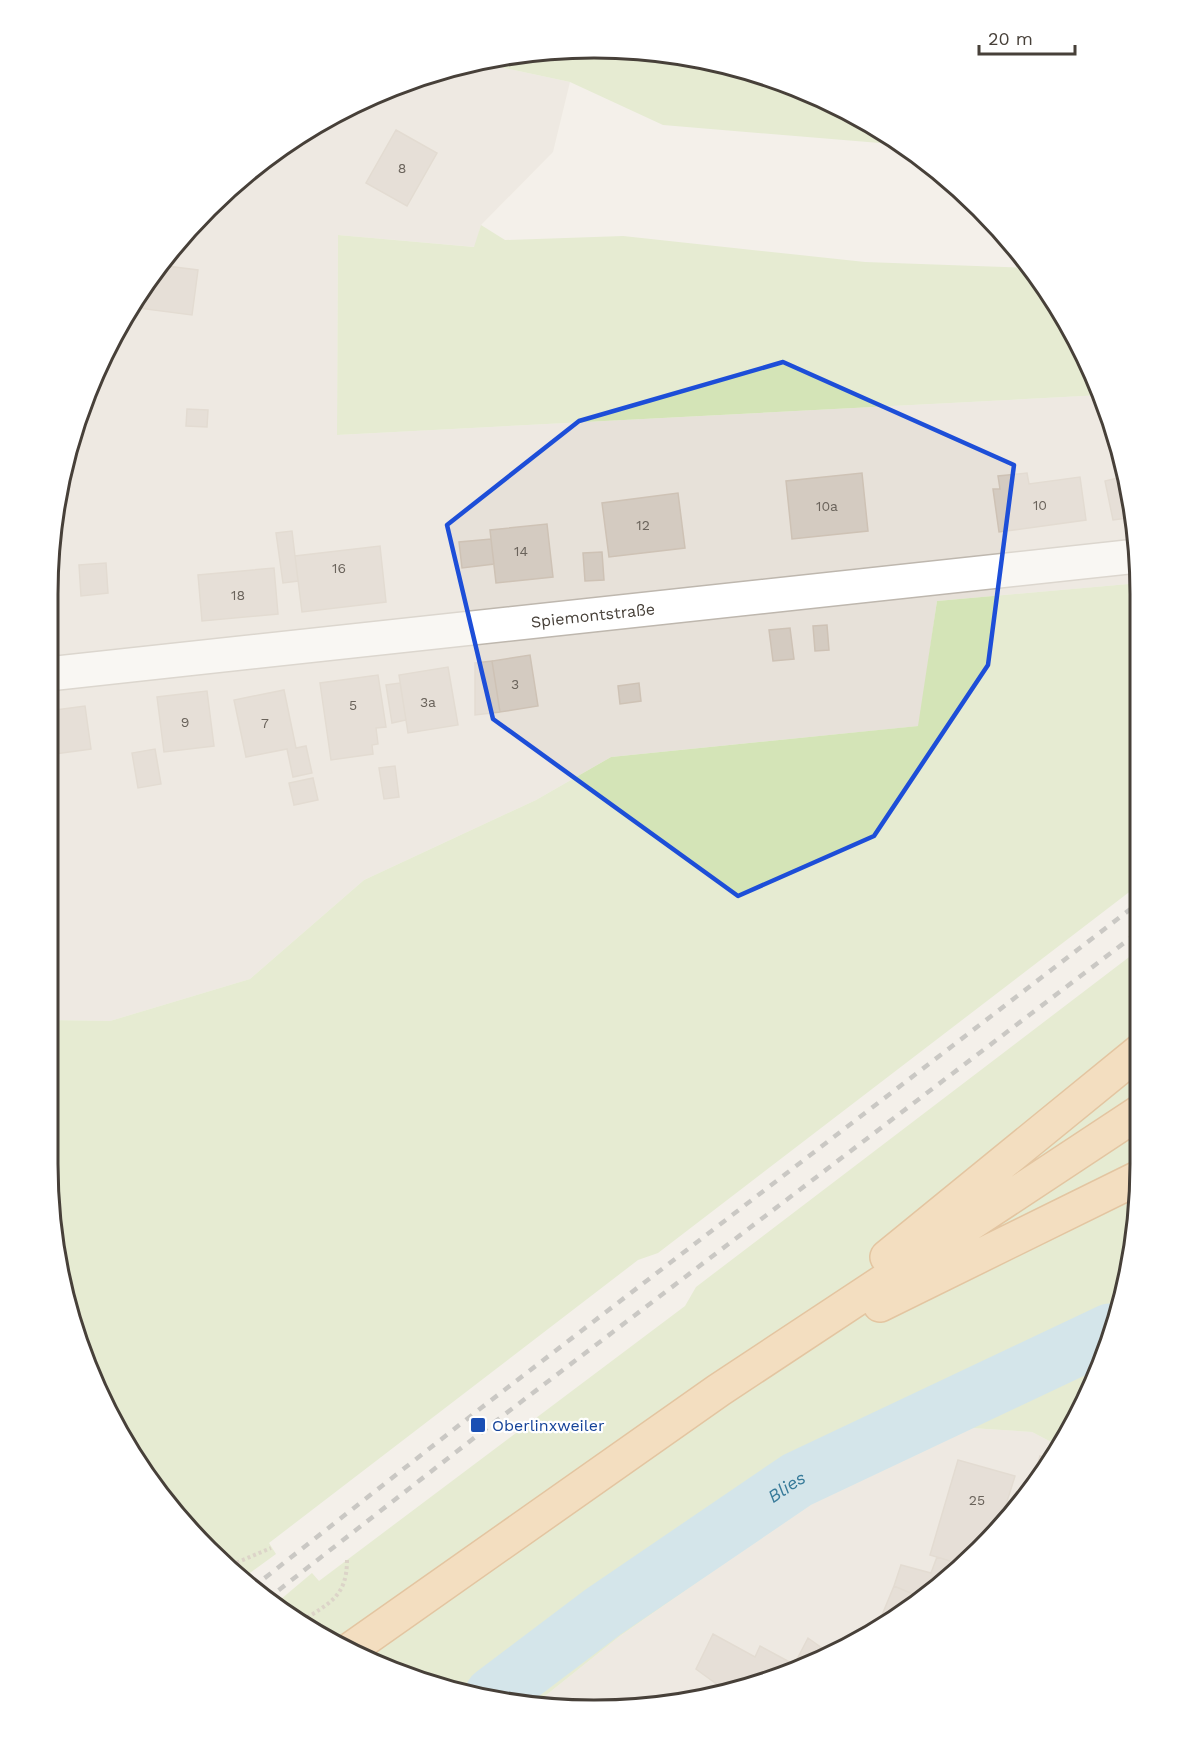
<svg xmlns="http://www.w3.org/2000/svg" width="1189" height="1759" viewBox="0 0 1189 1759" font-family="'Work Sans',sans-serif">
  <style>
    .residential { fill: #e7e1d9 }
    .green { fill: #d4e4b7 }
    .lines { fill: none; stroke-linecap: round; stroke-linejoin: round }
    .river { stroke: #add8ea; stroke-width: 57 }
    .building { fill: #d4cbc1; stroke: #cec2b5; stroke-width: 1.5 }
    .tertiary-casing { stroke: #beb7ae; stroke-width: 36 }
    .trunk-casing { stroke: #cf9049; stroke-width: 36 }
    .path { stroke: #bfb1a0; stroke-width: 4; stroke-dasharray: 3 3; stroke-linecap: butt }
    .tertiary { stroke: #fff; stroke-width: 33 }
    .trunk { stroke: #f2c88e; stroke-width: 33 }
    .rail { stroke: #989898; stroke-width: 4.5; stroke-dasharray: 8 8; stroke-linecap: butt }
    .marked { fill: none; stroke: #1d4ed8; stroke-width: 4.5; stroke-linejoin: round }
    .transit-dot { fill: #1a4fb4; stroke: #fff; stroke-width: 2 }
    .labels { text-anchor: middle; stroke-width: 4.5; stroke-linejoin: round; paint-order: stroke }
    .number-label { font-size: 14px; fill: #6a635b }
    .street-label { font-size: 16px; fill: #474039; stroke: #fff }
    .transit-label { font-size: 16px; fill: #164399; stroke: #fff; text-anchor: start }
    .water-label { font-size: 18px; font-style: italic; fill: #387b9a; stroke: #fff }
    .rim { fill: none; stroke: #474039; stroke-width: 3 }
  </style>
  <rect width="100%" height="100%" fill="#f4f0ea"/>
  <path class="residential" d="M476,62L570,82L553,152L481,225L475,247L338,235L337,435L1102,395L1130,488L1140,583L937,601L919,726L611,757L536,800L364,880L250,979L110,1021L48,1020V595L58,488L105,352L208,208L291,140L385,90Z
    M971,1428L1032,1432L1057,1445L981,1551L867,1638L701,1700L558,1710L535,1704L620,1636L813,1501Z"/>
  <path class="green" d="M594,48L701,58L803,89L904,145L663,125L570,82L476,62L488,59Z
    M481,225L505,240L623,236L865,262L1030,268L1049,291L1099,385L1102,395L337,435L338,235L474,247Z
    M1140,583L1141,745L1138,755L1141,756V883L658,1253L638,1260L269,1543L276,1554L243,1578L140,1468L77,1340L48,1164V1020L110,1021L250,979L364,880L536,800L611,757L918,726L937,601Z
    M1141,948V1164L1131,1271L1084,1407L1057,1445L1032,1432L971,1428L813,1501L620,1636L535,1704L386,1670L274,1605L312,1573L319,1581L685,1306L696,1287Z"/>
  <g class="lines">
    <path class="river" id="s1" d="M493,1695L603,1612L797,1480L1110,1332"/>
  </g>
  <path class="building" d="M396,130L437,153L407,206L366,183Z
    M167,266L198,270L192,315L138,308Z
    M187,409L208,410L207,427L186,426Z
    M1126,472L1130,488L1133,516L1127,518L1117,474Z
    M862,473L868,531L792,539L786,481Z
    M1027,473L1029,484L1080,477L1086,520L999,532L993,489H1000L998,476Z
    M1118,478L1127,518L1113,520L1105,481Z
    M678,493L685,548L609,557L602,503Z
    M547,524L553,577L496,583L490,530Z
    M292,531L298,581L283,583L276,533Z
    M491,539L494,564L462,568L459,542Z
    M380,546L386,602L302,612L295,556Z
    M602,552L604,580L585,581L583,553Z
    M106,563L108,593L81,596L79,565Z
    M274,568L278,614L202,621L198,575Z
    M827,625L829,650L815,651L813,626Z
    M790,628L794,659L773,661L769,630Z
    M530,655L538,706L500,712L492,661Z
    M492,661L500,712L475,715V663Z
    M448,667L458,725L408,733L399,675Z
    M378,675L386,727L376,728L378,744L372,745L373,754L331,760L320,683Z
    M400,683L406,720L392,723L386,685Z
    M639,683L641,701L620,704L618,686Z
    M284,690L296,748L306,746L312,773L293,777L287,749L246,757L234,700Z
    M207,691L214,746L164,752L157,697Z
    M85,706L91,749L48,755V711Z
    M155,749L161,784L138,788L132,753Z
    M395,766L399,797L384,799L379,768Z
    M313,778L318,800L294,805L289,783Z
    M1040,1456L1047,1458L1033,1479Z
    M958,1460L1015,1476L1000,1524L981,1551L963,1565L930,1555Z
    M937,1557L963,1565L920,1597L894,1586L901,1565L931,1573Z
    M894,1586L920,1597L875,1632Z
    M713,1634L755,1657L760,1646L795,1665L726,1691L696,1669Z
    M808,1638L829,1653L795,1665H794Z"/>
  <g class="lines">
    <g class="tertiary-casing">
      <g id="tertiary">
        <path id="s2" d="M48,674L1137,556"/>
      </g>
    </g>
    <g class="trunk-casing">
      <path id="trunk" d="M887,1257L1141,1050
        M880,1305L1140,1177
        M351,1649L719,1390L1141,1111"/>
    </g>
    <path class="path" d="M231,1565L271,1548
      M302,1621C329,1603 347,1597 347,1560"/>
    <use href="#tertiary" class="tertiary"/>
    <use href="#trunk" class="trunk"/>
    <path class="rail" d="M252,1588L481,1408L1141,901
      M266,1600L492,1424L1141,930"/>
  </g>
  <path d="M0 0H1189V1759H0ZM783,362L1014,465L988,665L874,836L738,896L493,719L447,525L579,421Z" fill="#f4f0ea" fill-opacity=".55" fill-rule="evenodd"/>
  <path class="marked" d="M783,362L1014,465L988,665L874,836L738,896L493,719L447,525L579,421Z"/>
  <rect class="transit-dot" x="470" y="1417" width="16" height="16" rx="3"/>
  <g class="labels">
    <g class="number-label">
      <text x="402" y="173">8</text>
      <text x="1040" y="510">10</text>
      <text x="827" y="511">10a</text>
      <text x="643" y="530">12</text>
      <text x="521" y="556">14</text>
      <text x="339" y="573">16</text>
      <text x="238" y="600">18</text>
      <text x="515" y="689">3</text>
      <text x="428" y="707">3a</text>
      <text x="353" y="710">5</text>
      <text x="185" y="727">9</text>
      <text x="265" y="728">7</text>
      <text x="977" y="1505">25</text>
    </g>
    <g class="street-label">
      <text dy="6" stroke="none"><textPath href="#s2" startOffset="548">Spiemontstraße</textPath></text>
    </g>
    <g class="transit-label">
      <text x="492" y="1431">Oberlinxweiler</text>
    </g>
    <g class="water-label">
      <text dy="6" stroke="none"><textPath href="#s1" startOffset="360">Blies</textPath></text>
    </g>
  </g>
  <path d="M0 0H1189V1759H0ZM594 58H594A536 536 0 0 1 1130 594V1164A536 536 0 0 1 594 1700H594A536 536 0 0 1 58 1164V594A536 536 0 0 1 594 58Z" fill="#fff" fill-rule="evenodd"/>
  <path class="rim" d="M594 58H594A536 536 0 0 1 1130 594V1164A536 536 0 0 1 594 1700H594A536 536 0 0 1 58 1164V594A536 536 0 0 1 594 58Z"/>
  <path d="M979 45v9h96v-9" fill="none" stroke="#474039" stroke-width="3"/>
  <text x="988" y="45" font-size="18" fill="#474039" stroke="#ffffff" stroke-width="4.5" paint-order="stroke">20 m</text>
</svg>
